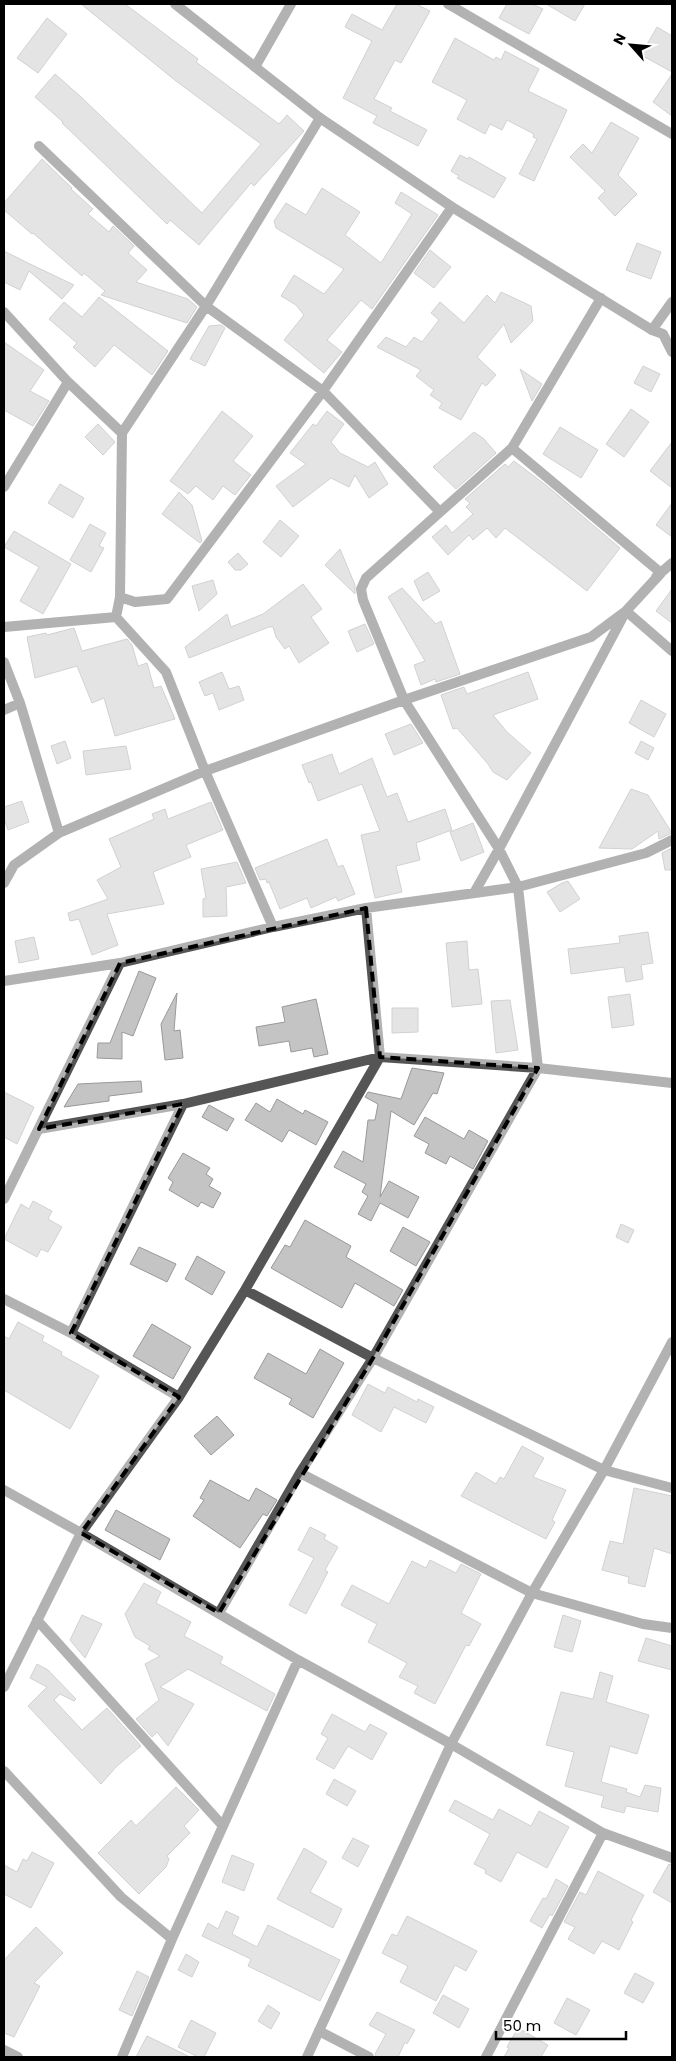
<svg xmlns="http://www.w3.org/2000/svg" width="676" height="2061" viewBox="0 0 676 2061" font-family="Poppins,sans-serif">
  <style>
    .building { fill: #c4c4c4; stroke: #999 }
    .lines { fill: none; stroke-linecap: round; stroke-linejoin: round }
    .minor { stroke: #555; stroke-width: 10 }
    .tertiary { stroke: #555; stroke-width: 10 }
    .marked { fill: none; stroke: #000; stroke-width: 4; stroke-dasharray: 10 6; stroke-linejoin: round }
  </style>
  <rect width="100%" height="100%" fill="#fff"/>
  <path class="building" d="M81,4H125L198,59L196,62L279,124L287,115L304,131L254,186L251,183L199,245L170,220L167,224L62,123L63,122L35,97L55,74L80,96L202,213L261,144L176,81Z
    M397,4H416L430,11L401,63L395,60L374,99L392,108L390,111L427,130L418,146L373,123L377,116L343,98L372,41L345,27L352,14L382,30Z
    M507,4H532L543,9L529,34L499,18Z
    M546,4H585L575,21Z
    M47,18L67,34L38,73L17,58Z
    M657,27L672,36V72L641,55Z
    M455,38L494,60L496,57L501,60L505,51L539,69L528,91L567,110L534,181L519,174L537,139L533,137L534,134L507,120L502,130L490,124L485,134L457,119L467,100L432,82Z
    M672,74V116L653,102Z
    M611,122L639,138L618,175L637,194L615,216L598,198L605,191L570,157L583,144L592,153Z
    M460,155L468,159L469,157L506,178L494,198L457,178L459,176L451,171Z
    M42,159L72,188L71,189L93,209L88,214L109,232L113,226L134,246L128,253L147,270L136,282L188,299L197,307L187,323L101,295L105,291L84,273L82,276L33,233L32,234L4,210V203Z
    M322,188L360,212L345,235L381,263L412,214L395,203L401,192L438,215L372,309L361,300L327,340L342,352L324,373L284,340L304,315L296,305L281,296L294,275L324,294L344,269L276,228L274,221L286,203L306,215Z
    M637,243L661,252L651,279L626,270Z
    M430,250L451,267L434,288L414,273Z
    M4,251L32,265L74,285L62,299L29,271L20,290L4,282Z
    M501,292L531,306L533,321L511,343L504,324L477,357L496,375L486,386L482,383L461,420L439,408L442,403L430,395L434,390L416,376L421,370L377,347L386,337L406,347L414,337L422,342L439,320L431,313L440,302L464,323L487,295L495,303Z
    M99,297L168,351L152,375L114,345L95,367L73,347L77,343L49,319L64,302L82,317Z
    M221,325L225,328L205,366L190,359L209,326Z
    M4,342L44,370L30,391L49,401L33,426L4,410Z
    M643,366L660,374L651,392L634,383Z
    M520,369L542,384L532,401Z
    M631,409L649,422L624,457L606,444Z
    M222,411L253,436L233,461L251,475L235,495L223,486L213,500L196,486L188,494L170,481Z
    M327,411L344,424L331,442L340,453L368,467L375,462L388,484L369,498L355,475L349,487L331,478L293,507L276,486L306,464L290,453L313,424L316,426Z
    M98,424L115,442L103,455L85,437Z
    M560,427L598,450L581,478L543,454Z
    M474,432L484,439L496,453L456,489L433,467Z
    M672,442V488L650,471Z
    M514,461L547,486L620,548L587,591L505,528L496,538L487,528L473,540L469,535L448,555L432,537L446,525L452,533L473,514L466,507L470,503L465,499L505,464L508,467Z
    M60,484L84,498L73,518L48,503Z
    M179,492L192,505L202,541L200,543L162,514Z
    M672,503V537L656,525Z
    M280,520L299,536L281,557L263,542Z
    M90,524L106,533L99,546L104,548L91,572L70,560Z
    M14,531L71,564L43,614L20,601L39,567L4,547Z
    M340,549L355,585V594L325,565Z
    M238,553L248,564L241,570H235L228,562Z
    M428,572L440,591L423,601L414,581Z
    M213,580L217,594L199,611L192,586Z
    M303,584L322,609L311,617L329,643L299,663L289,646L285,649L276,637L273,627H269L189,658L185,647L227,614L231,627L263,614Z
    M402,588L436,624L441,621L460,674L436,682L435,679L421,685L414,665L425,661L388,597Z
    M672,589V623L656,611Z
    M365,624L374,644L357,652L348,631Z
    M74,628L82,651L127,639L132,645L138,666L147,663L154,688L161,686L175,719L115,736L104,698L92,703L77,666L35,678L27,637L46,633L47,635Z
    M222,672L229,689L239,686L244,700L219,710L213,693L205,696L199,682Z
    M528,672L538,699L493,715L507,732L531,753L507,780L493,772L488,764L457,728L453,729L441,695L464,687L467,694Z
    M641,700L666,714L654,737L629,723Z
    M411,724L423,743L394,755L385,734Z
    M65,741L71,758L57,764L51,746Z
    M641,741L654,748L648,760L635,753Z
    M126,746L131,769L86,775L83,751Z
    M332,754L339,774L372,758L387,797L397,793L408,822L445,809L452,830L416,843L420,860L396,866L402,892L375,898L361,835L380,831L362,784L318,801L311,782L309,783L302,765Z
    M631,789L648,795L672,833L659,839L658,831L632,849L599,848Z
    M22,801L29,822L8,830L4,819V807Z
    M211,802L223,830L186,845L191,857L153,872L164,904L107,914L118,945L92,955L79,919L70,921L68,913L108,899L97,880L121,867L109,839L154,819L152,814L165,809L168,819Z
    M473,823L484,852L461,861L450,832Z
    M327,839L338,867L343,865L355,894L338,901L336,897L311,908L307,898L280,909L269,882L267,883L266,879L260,880L255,868Z
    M672,848V870H665L662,853Z
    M237,862L246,883L226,887L227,916L203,917V899L206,898L201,869Z
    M568,881L580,899L560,912L547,892L562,883Z
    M648,932L653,963L641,965L643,979L626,982L624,967L571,974L568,949L620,943L619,936Z
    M34,937L39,959L19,963L15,941Z
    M467,941L469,970L478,969L482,1004L452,1007L446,943Z
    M139,971L156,978L133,1036L122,1032V1059L97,1058L98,1043H110Z
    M177,993L174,1031L180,1030L183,1058L165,1060L161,1024Z
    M630,994L634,1025L612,1028L608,997Z
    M316,999L328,1054L314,1057L312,1048L291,1052L289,1041L259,1046L256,1027L285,1022L282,1007Z
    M510,1000L518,1050L496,1053L491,1001Z
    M392,1008H418V1032L392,1033Z
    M412,1068L444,1073L437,1094L433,1093L414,1125L391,1111L380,1197L389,1181L419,1197L408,1218L380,1203L371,1221L358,1214L368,1196L362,1192L366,1184L334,1167L343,1151L363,1162L368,1120H375L378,1104L365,1097L368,1092L401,1099Z
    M141,1081L142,1092L109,1096V1101L64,1107L78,1084Z
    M4,1092L34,1107L17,1144L4,1137Z
    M277,1099L303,1114L305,1110L328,1122L316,1145L289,1130L282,1142L245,1120L256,1103L270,1112Z
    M209,1105L234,1119L227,1131L202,1117Z
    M425,1117L464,1139L469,1130L488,1141L473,1169L450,1156L446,1164L425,1153L429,1144L414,1136Z
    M183,1153L210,1168L206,1174L213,1179L209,1186L221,1193L213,1208L201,1202L198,1207L169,1190L173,1182L168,1178Z
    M33,1201L52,1211L48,1219L62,1227L48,1252L41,1249L37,1257L4,1239L21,1204L29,1209Z
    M305,1220L351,1246L346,1257L403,1290L394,1306L355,1283L342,1308L271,1268L285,1245L290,1247Z
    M621,1224L634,1230L628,1243L616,1237Z
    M403,1227L430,1242L416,1266L390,1251Z
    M139,1247L176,1264L167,1282L130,1264Z
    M197,1256L225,1272L212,1295L185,1279Z
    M18,1322L44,1336L42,1341L62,1352L61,1355L99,1376L70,1429L4,1390V1336L9,1339Z
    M152,1324L191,1347L173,1379L133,1356Z
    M320,1349L344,1363L313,1418L289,1404L292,1399L254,1378L268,1353L306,1374Z
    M368,1384L385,1393L388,1387L417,1402L418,1399L434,1407L426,1423L394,1407L381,1432L352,1415Z
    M217,1416L234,1435L211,1455L194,1436Z
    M522,1446L544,1458L533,1477L566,1490L552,1520L555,1522L546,1539L461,1496L476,1472L496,1484L500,1477L504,1479Z
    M210,1480L249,1501L256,1488L277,1500L267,1516L263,1514L240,1548L193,1516L204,1500L200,1498Z
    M634,1488L672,1496V1554L654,1548L645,1587L628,1583L629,1577L602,1570L610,1541L623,1544Z
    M116,1510L170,1539L160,1560L105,1530Z
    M310,1527L326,1535L324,1539L338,1547L325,1570L328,1572L306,1614L289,1605L314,1558L298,1550Z
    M430,1560L456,1573L461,1564L481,1574L461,1613L481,1624L469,1646L466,1645L435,1704L414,1693L418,1686L399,1677L407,1663L368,1642L377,1624L341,1605L352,1585L389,1604L412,1561L426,1568Z
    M144,1583L161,1592L156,1603L191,1622L184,1636L223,1657L220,1663L275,1694L267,1711L188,1669L160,1687L194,1704L168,1746L157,1732L152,1737L136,1719L159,1700L145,1664L160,1656L148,1649L150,1646L135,1637L125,1614Z
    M82,1615L102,1624L85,1658L70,1640Z
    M563,1615L581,1621L572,1652L554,1647Z
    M646,1638L672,1646V1670L638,1661Z
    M37,1664L48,1670L76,1699L74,1701L60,1694L54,1700L82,1730L107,1708L141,1746L117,1766L101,1784L28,1706L47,1687L30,1678Z
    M600,1672L613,1676L606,1702L649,1715L637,1754L610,1746L601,1782L627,1789L626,1792L640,1797L645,1785L661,1788L658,1812L626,1806L624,1813L601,1807L604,1796L565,1786L574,1752L546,1745L561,1692L593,1699Z
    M332,1714L365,1732L370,1724L387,1733L372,1760L348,1746L334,1769L316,1759L328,1738L321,1734Z
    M334,1779L356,1791L347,1806L326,1794Z
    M176,1787L199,1810L184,1826L190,1833L167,1856L169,1859L166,1867L139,1894L98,1853L131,1820L136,1826Z
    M455,1800L493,1820L499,1809L531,1826L539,1811L569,1827L547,1868L517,1852L501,1882L485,1873L486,1870L474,1864L490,1834L449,1811Z
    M353,1838L369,1846L358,1867L342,1858Z
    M304,1848L327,1862L310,1892L342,1909L333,1928L277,1899Z
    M32,1852L54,1863L31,1908L4,1894V1865L17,1872L23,1859L27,1861Z
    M232,1855L254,1864L244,1891L222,1882Z
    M669,1864L672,1865V1903L653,1892Z
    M598,1871L644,1895L631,1920L633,1922L619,1950L602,1941L594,1954L568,1939L575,1927L564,1922L580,1892L586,1895Z
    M556,1879L568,1886L552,1916L550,1914L542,1928L530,1921L543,1898L546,1899Z
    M226,1911L239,1917L232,1934L257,1947L268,1925L340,1960L320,2001L248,1966L251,1959L202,1936L208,1923L218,1929Z
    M407,1916L477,1951L466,1971L455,1965L436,2001L400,1982L408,1966L382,1953L392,1934L397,1936Z
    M36,1927L63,1953L34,1983L40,1986L14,2037L4,2033V1960Z
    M186,1954L199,1962L192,1977L178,1970Z
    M137,1971L149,1977L132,2016L119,2010Z
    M635,1973L654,1983L643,2003L624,1993Z
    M443,1995L469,2009L459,2028L433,2013Z
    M567,1998L590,2010L576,2035L554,2023Z
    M268,2005L280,2013L271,2029L258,2021Z
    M377,2012L415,2030L407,2044L405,2042L398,2057H376L375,2054L386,2034L369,2025Z
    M191,2020L216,2033L204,2057H198L178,2047Z
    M518,2028L548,2045L541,2057H504L509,2048L507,2047Z
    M147,2036L190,2057H136Z"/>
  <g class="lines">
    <path class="minor" d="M448,4L672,134
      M255,67L291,4
      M39,146L206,306L323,391L439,511
      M4,312L68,382L122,433
      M652,330L672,302
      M4,487L68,382
      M656,577L672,563
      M120,597L135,602L167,599L323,391L452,207
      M116,617L166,672L205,771L273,927
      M4,627L116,617L120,597L122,433L206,306L320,118
      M4,662L20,703L59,833
      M4,710L20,703
      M4,883L14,865L59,833L205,771L404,700L591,637L626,611L672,651
      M474,893L499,849L626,611L661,573L512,448
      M4,981L120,963L273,927L366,908L518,887L646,853L672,840
      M39,1129L183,1104L380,1057L538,1068L672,1083
      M4,1199L120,963
      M245,1290L373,1358L604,1470L672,1488
      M4,1299L71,1333L179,1397
      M71,1333L183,1104
      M300,1473L532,1593L643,1624L672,1628
      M4,1490L81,1533L298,1660L451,1744L603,1833L672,1858
      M219,1613L300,1473L373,1358L538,1068L518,887L499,849L404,700L363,600L361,589L366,578L512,448L601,298
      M37,1620L223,1826
      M4,1687L81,1533L179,1397L245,1290L380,1057L366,908
      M4,1771L121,1897L172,1939
      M319,2031L369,2057
      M4,2050L18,2057
      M122,2057L172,1939L298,1660
      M486,2057L603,1833"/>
    <path class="tertiary" d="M175,4L320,118L452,207L652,330L663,334L672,352
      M307,2057L451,1744L532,1593L604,1470L672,1342"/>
  </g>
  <path d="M0 0H676V2061H0ZM366,908L380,1057L538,1068L373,1358L219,1613L81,1533L179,1397L71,1333L183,1104L39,1129L120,963Z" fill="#fff" fill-opacity=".55" fill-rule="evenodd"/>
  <path class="marked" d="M366,908L380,1057L538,1068L373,1358L219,1613L81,1533L179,1397L71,1333L183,1104L39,1129L120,963Z"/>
  <rect width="676" height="2061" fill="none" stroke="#000000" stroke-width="10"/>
  <g transform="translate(631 45) rotate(297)" stroke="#ffffff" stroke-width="4" paint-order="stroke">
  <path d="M0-4L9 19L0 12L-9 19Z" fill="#000000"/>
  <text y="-8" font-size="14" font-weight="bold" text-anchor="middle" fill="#000000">N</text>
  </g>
  <path d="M496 2031v8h130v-8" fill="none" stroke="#000000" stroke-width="2.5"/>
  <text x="503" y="2031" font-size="15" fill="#000000" stroke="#ffffff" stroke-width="4" paint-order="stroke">50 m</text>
</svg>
